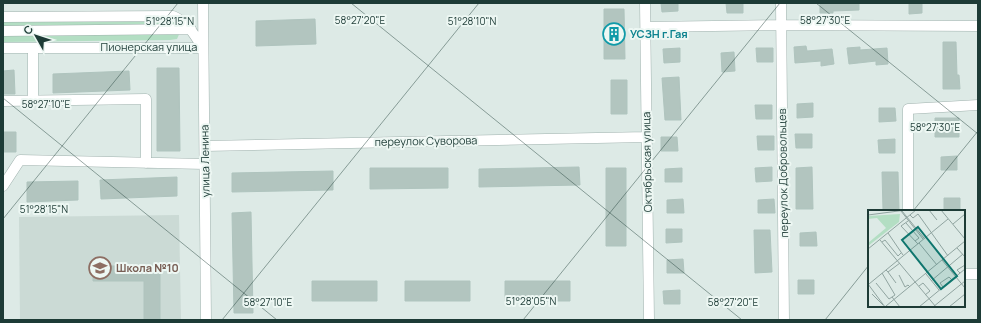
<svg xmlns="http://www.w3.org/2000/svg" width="981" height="323" viewBox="0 0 981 323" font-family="Manrope,sans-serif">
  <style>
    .built { fill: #cbdad5 }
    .green { fill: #b3dec3 }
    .building { fill: #b2c5bf; stroke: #afc4be }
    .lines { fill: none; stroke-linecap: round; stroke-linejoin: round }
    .minor-casing { stroke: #a0b2ae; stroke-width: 11 }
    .minor { stroke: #fff; stroke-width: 10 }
    .ticks { fill: none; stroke: #1d3b36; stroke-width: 1; stroke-opacity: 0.45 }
    .labels { text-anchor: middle; stroke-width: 4; stroke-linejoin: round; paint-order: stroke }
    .culture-label { font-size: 11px; font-weight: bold; fill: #0d838f; stroke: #edf7f3; text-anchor: start }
    .street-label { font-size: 11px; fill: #1d3b36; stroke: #edf7f3 }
    .education-label { font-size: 11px; font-weight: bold; fill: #785e54; stroke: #edf7f3; text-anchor: start }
    .inset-road { fill: none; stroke: #90a4a0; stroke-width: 1 }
    .view { fill: #0f766e; fill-opacity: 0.15; stroke: #0f766e; stroke-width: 2 }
    .inset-edge { fill: none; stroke: #1d3b36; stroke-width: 2 }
    .ticks-label { font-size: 10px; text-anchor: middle; fill: #1d3b36; stroke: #edf7f3; stroke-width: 4; stroke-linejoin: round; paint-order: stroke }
  </style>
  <rect width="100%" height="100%" fill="#ddeae6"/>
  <path class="built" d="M179,215L181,320H20L19,217Z"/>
  <path class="green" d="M170,18L178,22L181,30L177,39L170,40L3,42V20Z"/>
  <path class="building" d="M661,3H678V11L662,12Z
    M726,3H743V13H727Z
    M820,3H859V10L833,11V13H820Z
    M909,3H922V13L909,14Z
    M604,9H624L625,59H604Z
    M315,19L316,44L256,46V21Z
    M943,42H956L957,75H959L960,89H943Z
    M806,46L807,51L832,49L834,64L821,66V61L795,63L794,47Z
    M860,47V50L887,48L888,64L876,65V61L849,64L847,48Z
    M680,48V62L664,63L663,49Z
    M756,48H773V62H757Z
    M734,52L735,71L722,72L721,53Z
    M157,68H179L180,151H157Z
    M14,70L15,94H3V71Z
    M129,71L130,90L53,93V74Z
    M679,77L681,120H665L662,78Z
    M611,80H627V114H611Z
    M813,103V117L797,118V104Z
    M755,105H772V119H756Z
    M879,108H895L896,121L879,122Z
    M935,118H959V137H935Z
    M3,132H16V152H3Z
    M795,134H812V148H796Z
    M757,136H774V150H758Z
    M661,137H677L678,151H661Z
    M895,139V153H879L878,140Z
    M957,156V170H941V157Z
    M579,167L580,185L479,187V169Z
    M772,167V181L756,182L755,168Z
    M812,167L813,209H796V168Z
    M370,168H448V188L370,189Z
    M606,168H626V246H606Z
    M682,168V182H665V169Z
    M333,171V190L232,192V173Z
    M882,172H898L899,210H883Z
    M177,177V196L101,199L100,180Z
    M78,181V200L27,202V182Z
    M944,198H960V211H944Z
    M683,199L684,213H667V200Z
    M774,199L775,213H758V200Z
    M251,212L253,313H234L232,213Z
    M666,229H682V242L666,243Z
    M754,230H770L772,272L755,273Z
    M816,232L817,246H800V233Z
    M683,259L684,273H667V260Z
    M93,266H160V320H144V281H93Z
    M798,280H814V294H798Z
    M312,281H377V301H312Z
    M405,281H470V301H405Z
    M505,281H570V301H505Z
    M680,290V304H664L663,291Z"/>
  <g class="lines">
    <g class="minor-casing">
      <path id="minor" d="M203,3L206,320
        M645,3L649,320
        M781,3L784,320
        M3,17L173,16C188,22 195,36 203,48
        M646,27L781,25L978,26
        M3,31L191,29
        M3,48H203
        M33,100V48
        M3,101L146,99V163
        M205,146L647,137
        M3,186L20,160L205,164
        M908,211V109L978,105
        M964,274H978"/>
    </g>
    <use href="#minor" class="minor"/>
  </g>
  <path class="ticks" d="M351,3L742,320M816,3L978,134M3,98L277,320M913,211L978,131M3,219L178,3M222,320L479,3M523,320L780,3M825,320L869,265"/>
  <defs>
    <g id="building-ring" transform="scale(1.15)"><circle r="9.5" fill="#edf7f3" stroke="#0f9aa8" stroke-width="1.5"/><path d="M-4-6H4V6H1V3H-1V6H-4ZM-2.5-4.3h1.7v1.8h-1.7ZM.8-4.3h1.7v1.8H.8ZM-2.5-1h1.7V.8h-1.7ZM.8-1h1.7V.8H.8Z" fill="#0f9aa8"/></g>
    <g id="school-ring" transform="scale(1.15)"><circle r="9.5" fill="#edf7f3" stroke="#8d6e63" stroke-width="1.5"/><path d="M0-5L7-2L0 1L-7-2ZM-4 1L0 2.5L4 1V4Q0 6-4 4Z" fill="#8d6e63"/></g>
  </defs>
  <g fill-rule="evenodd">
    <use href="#building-ring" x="614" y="34"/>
    <use href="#school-ring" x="100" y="268"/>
  </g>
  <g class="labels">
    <g class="culture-label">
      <text x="630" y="38">УСЗН г.Гая</text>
    </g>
    <g class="street-label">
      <text x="149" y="51">Пионерская улица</text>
      <text transform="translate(426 141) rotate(-1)" y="4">переулок Суворова</text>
      <text transform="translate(205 161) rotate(-91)" y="4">улица Ленина</text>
      <text transform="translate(647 162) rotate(-91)" y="4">Октябрьская улица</text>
      <text transform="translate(783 173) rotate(-91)" y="4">переулок Добровольцев</text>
    </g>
    <g class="education-label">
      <text x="116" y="272">Школа №10</text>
    </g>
  </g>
  <g transform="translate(868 210)">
    <rect width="97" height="97" fill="#ddeae6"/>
    <path d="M32,4L31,12L0,36V33L18,18L9,8L0,9V6Z" fill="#b3dec3"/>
    <path class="inset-road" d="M61,0L69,10M73,0L97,29M33,1L55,29M34,1L56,28M0,5L38,0M42,5L45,8L50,4L80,46M40,11L33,16L50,34M38,13L51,28L47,31M85,14L97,4M20,23L35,45M12,30L68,97M14,32L17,30L30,46L33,43M51,33L69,55M89,38L97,47M0,39L48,0M74,50L97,78M18,60L20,62L32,53M20,62L28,73M14,63L27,85L24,87L32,97M92,63L89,60L97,55M58,64L71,80M31,65L37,77L40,75L42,77M63,71L95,44M8,73L21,89L24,87M0,74L17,97M1,74L80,9M51,76L55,73L62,81L57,85M75,77L72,73L81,67L84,70M4,84L15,95M18,96L97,31M51,97L97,59M65,97L97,71M81,97L97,84"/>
    <path class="view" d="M50,17L89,66L73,79L34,30Z"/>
    <rect width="97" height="97" class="inset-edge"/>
  </g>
  <g class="ticks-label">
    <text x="360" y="24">58°27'20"E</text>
    <text x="825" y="24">58°27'30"E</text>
    <text x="170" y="25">51°28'15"N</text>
    <text x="472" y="25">51°28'10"N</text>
    <text x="46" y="108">58°27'10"E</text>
    <text x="935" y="131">58°27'30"E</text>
    <text x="44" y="213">51°28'15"N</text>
    <text x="531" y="305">51°28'05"N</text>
    <text x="268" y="306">58°27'10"E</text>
    <text x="733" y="306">58°27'20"E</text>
  </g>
  <rect width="981" height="323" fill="none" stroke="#1d3b36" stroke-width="8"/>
  <g transform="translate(36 36) rotate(309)" stroke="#edf7f3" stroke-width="3" paint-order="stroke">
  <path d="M0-3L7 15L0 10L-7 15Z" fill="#1d3b36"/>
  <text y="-6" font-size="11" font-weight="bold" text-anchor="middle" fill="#1d3b36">С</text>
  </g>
</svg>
